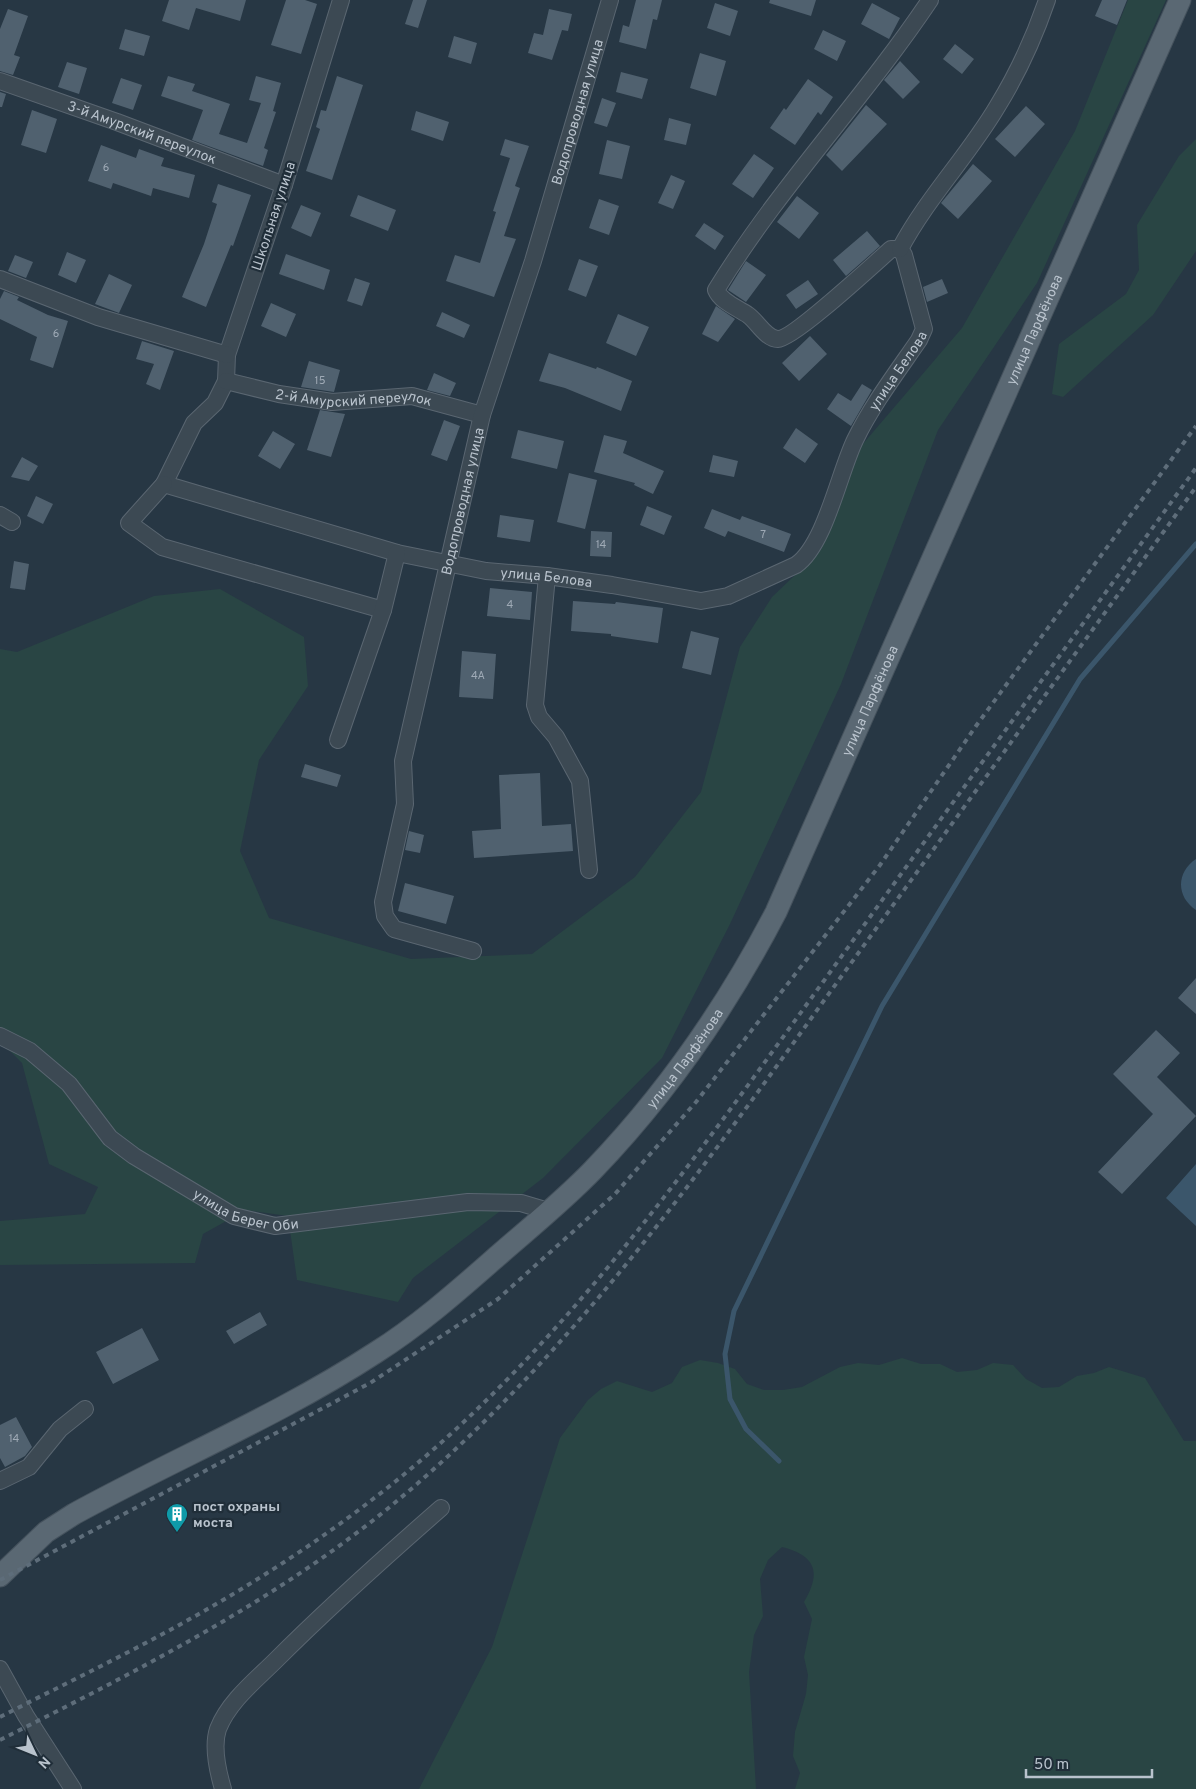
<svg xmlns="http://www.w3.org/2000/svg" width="1196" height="1789" viewBox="0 0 1196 1789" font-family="Overpass,sans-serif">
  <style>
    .green { fill: #294544 }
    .water { fill: #3b566b }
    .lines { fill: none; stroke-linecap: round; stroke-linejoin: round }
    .stream { stroke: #3b566b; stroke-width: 5 }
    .building { fill: #50616f }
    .minor-casing { stroke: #5a6671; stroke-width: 18 }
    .major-casing { stroke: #45525d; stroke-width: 23 }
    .minor { stroke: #3c4953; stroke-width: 16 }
    .major { stroke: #5a6873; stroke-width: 21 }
    .rail { stroke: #5e6d7a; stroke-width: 4; stroke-dasharray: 5 5; stroke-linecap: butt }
    .labels { text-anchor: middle; stroke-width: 4.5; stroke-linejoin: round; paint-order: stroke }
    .number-label { font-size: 11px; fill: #9faab6 }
    .street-label { font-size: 14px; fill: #b9c3cd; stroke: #202e39 }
    .poi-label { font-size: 14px; font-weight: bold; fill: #b9c3cd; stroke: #202e39; text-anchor: start }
  </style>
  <rect width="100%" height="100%" fill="#273744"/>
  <path class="green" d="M1128,0H1166L1037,283L938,430L841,684L730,924L662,1058L543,1178L413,1278L398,1302L297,1280L288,1216L246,1210L203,1234L195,1263L0,1265V1221L85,1214L98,1187L49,1164L22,1063L0,1041V649L17,652L154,596L220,589L304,637L308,686L259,760L240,851L269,918L411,959L532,954L635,877L701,792L740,647L772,597L812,559L856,452L962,328L1075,131Z
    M1196,139V251L1153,315L1063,397L1052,394L1059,344L1126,294L1139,270L1137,225L1179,156Z
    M902,1358L921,1364H940L957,1372L977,1370L993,1363L1013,1365L1026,1379L1042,1388L1059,1387L1077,1376L1094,1373L1109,1367L1145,1378L1184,1441H1196V1789H795L800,1773L793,1756L795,1732L806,1694L808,1675L804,1657L812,1619L804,1602C821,1573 817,1556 782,1547L768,1560L760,1579L763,1616L754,1635L749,1672L756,1789H419L492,1647L560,1438L588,1400L601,1389L617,1381L652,1392L672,1383L682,1367L700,1360L718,1363L735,1369L747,1384L764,1390H783L802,1387L840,1367L858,1363L879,1365Z"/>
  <path class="water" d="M1196,859V910C1176,897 1176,872 1196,859Z
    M1196,1164V1226L1166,1198Z"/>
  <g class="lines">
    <path class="stream" d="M779,1461L746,1429L730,1399L725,1354L734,1311L882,1006L1080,679L1196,544"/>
  </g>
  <path class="building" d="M169,0H246L240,21L196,8L189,30L162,21Z
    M286,0H305L317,4L301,54L271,45Z
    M413,0H427L418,28L405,24Z
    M636,0H662L657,20L653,19L646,49L619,42L623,25L629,27Z
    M770,0H816L811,16L769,3Z
    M1102,0H1127L1117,25L1095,16Z
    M715,3L738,11L730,36L707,28Z
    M872,3L900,18L889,39L861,24Z
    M8,9L28,16L14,55L20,57L13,75L0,71V29Z
    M549,9L572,14L568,31L562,30L552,60L528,53L534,33L543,35Z
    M125,29L150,36L144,56L119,49Z
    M823,30L846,41L837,61L814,49Z
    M454,36L477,43L471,64L448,57Z
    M955,44L974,59L962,74L943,59Z
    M700,53L726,61L716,96L690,88Z
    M900,61L920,82L903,99L884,80Z
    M67,62L87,68L79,94L58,87Z
    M621,72L648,79L642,99L616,92Z
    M168,76L195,84L192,91L230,104L219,134L247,143L261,103L249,100L256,76L281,83L273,111L276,112L264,148L268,150L263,166L192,140L203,110L161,96Z
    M337,76L363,85L332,180L306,171L320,129L316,127L321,110L326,111Z
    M121,78L142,85L133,110L112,103Z
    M808,79L833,97L821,115L818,112L795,145L770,128L784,108L786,110Z
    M0,92L6,94L2,107H0Z
    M602,98L616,103L607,127L594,123Z
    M866,105L887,124L842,171L826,155Z
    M1026,106L1045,124L1015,157L995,139Z
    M32,110L57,119L46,153L21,145Z
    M416,111L449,122L443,141L411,130Z
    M669,118L691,124L686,145L664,140Z
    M505,139L529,146L515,186L520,188L504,236L516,239L494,297L446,281L455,255L480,263L496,212L493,211L510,158L500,155Z
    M607,140L630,146L622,179L599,174Z
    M101,145L136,158L139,149L164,158L161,166L195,175L189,198L153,188L151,196L113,183L111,189L88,181Z
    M754,154L774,168L753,198L732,184Z
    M973,164L992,181L958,219L941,203Z
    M671,175L685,181L673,209L658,203Z
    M218,184L251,195L233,246L231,245L206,307L182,297L204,244L217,204L212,202Z
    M358,195L396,210L388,231L350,216Z
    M797,196L819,213L799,239L777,222Z
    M599,199L619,206L609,235L589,228Z
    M301,205L321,213L311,237L291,228Z
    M704,223L724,236L715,250L695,236Z
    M867,231L880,246L846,276L833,260Z
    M67,252L86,260L76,283L58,275Z
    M286,254L330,270L324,290L279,274Z
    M15,255L33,262L26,278L8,271Z
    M579,259L598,266L586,297L568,290Z
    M746,261L766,275L746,302L728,290Z
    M109,274L132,285L119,313L95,304Z
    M355,278L370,283L362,306L347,301Z
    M942,279L948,293L927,302L923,287Z
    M808,280L818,294L796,309L786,295Z
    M4,291L19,297L17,300L48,315L68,321L53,368L30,360L37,337L0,319V299Z
    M271,303L296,314L286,337L261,326Z
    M716,306L735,319L718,342L702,334Z
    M442,312L470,325L464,338L436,326Z
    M618,314L649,327L636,356L606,343Z
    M810,336L827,354L799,381L782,363Z
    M142,341L174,351L160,390L146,384L154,364L136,359Z
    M549,353L596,369L597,367L632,381L621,411L565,388L539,381Z
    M309,361L340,370L334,392L301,387Z
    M434,373L456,383L450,396L427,390Z
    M862,384L872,390L851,426L827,409L838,393L851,401Z
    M320,410L345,414L331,457L307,450Z
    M444,420L460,426L447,461L431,455Z
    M796,428L818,444L805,463L783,448Z
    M518,430L564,441L557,469L511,458Z
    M273,431L295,444L280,469L258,456Z
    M604,435L627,441L623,453L664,471L653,494L634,485L635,483L594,472Z
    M713,455L738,461L734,477L709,472Z
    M22,457L38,466L29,481L11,477Z
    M569,473L597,480L585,529L557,522Z
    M36,496L53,504L43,524L27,516Z
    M647,506L672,516L664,535L640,525Z
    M712,509L740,520L742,516L791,534L784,552L728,531L725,537L704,528Z
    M500,515L534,520L530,542L497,537Z
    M591,531L612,532L611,557L590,556Z
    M14,561L29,564L25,590L10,588Z
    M490,588L532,592L530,620L487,616Z
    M573,601L615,604L616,602L663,608L658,643L611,636V634L571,631Z
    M691,631L719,638L711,675L682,668Z
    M462,651L496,654L493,699L459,697Z
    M305,764L341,775L337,787L301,777Z
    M540,773L542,826L571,824L573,851L474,858L472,831L501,829L499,775Z
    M409,831L424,835L420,853L405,850Z
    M405,883L454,896L446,924L398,911Z
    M1196,978V1014L1178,998Z
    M1156,1030L1180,1053L1157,1077L1196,1116L1122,1194L1098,1172L1153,1114L1113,1074Z
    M260,1312L267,1325L234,1344L226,1331Z
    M142,1328L159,1360L113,1384L96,1352Z
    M16,1417L32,1447L25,1456L5,1467L0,1458V1425Z"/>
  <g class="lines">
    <g class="minor-casing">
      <g id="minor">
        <path id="s1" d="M341,0L284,185L227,355L226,381L215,403L194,423L164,484L397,553L486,571L547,576L612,585L701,601L728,596L796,565C825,545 839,473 855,440C872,405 897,372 919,340L924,329L904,255L900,249H891C874,264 793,339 778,339C766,339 757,321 748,315C738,308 721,302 716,290C779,187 863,100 930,0"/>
        <path id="s2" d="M0,81L117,122L284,185"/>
        <path d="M900,249C927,198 968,156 997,107C1018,73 1034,38 1047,0"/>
        <path d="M0,279L98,317L227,355"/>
        <path id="s3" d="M226,381L279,394L332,402L412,396L482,415"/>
        <path d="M164,484L129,523L162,547L383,610"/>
        <path d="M0,515L12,522"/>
        <path d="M547,576L535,705L539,717L556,737L580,781L589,870"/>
        <path d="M338,740L383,610L397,553"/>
        <path id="s4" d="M473,951L394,929L385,916L383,902L405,804L403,761L482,415L533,261L610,0"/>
        <path id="s5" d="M0,1036L30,1051L69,1084L110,1138L134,1156L234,1216L275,1226L468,1202L521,1203L548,1211"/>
        <path d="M0,1481L29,1467L60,1429L85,1409"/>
        <path d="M0,1669L26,1716L73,1789"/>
        <path d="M223,1789C218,1772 212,1747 218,1729C229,1701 256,1680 276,1660C329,1607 385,1557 441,1508"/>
      </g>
    </g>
    <g class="major-casing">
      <g id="major">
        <path id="s6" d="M0,1576L46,1532L74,1514C174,1459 280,1415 375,1353C421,1324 461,1288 501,1253C532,1226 564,1200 593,1170C668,1092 726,1008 776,912L1180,0"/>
      </g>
    </g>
    <use href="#minor" class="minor"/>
    <use href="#major" class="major"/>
    <path class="rail" d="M0,1580L370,1383L498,1299L615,1194L696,1102L880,865L976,726L1196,426
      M0,1717C68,1682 138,1649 204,1611C262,1578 320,1540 373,1499C555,1360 689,1166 823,982C947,810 1072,639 1196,468
      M0,1740C133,1673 270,1604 386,1510C565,1364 699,1174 833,988C954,821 1075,654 1196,487"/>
  </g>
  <defs>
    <g id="building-pin" transform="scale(1.125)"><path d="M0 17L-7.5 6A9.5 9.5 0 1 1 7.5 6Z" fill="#0f9aa8" stroke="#202e39"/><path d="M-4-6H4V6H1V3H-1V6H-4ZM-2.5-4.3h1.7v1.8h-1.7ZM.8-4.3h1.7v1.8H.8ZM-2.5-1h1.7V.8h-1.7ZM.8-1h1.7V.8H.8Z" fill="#fff"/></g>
  </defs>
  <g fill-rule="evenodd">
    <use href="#building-pin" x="177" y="1514"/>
  </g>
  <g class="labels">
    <g class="number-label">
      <text x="106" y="171">6</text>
      <text x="56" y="337">6</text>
      <text x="320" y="384">15</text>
      <text x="763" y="538">7</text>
      <text x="601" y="548">14</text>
      <text x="510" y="608">4</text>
      <text x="478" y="679">4А</text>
      <text x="14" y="1442">14</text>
    </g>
    <g class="street-label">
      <text dy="5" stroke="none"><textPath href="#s4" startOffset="928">Водопроводная улица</textPath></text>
      <text dy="5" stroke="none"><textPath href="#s2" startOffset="151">3-й Амурский переулок</textPath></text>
      <text transform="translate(273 216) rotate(-72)" y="5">Школьная улица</text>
      <text dy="5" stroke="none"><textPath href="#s6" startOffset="1678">улица Парфёнова</textPath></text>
      <text dy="5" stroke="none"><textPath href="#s1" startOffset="1395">улица Белова</textPath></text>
      <text dy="5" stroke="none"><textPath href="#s3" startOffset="130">2-й Амурский переулок</textPath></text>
      <text dy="5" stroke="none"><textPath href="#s4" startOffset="522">Водопроводная улица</textPath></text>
      <text dy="5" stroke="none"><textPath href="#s1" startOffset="915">улица Белова</textPath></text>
      <text dy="5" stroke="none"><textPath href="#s6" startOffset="1272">улица Парфёнова</textPath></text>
      <text dy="5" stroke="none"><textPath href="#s6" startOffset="868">улица Парфёнова</textPath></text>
      <text dy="5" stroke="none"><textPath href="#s5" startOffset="309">улица Берег Оби</textPath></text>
    </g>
    <g class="poi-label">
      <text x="193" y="1511">пост охраны<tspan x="193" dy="16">моста</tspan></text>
    </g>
  </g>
  <g transform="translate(35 1754) rotate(133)" stroke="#202e39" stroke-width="4" paint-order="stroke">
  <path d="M0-4L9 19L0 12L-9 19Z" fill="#b9c3cd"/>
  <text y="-8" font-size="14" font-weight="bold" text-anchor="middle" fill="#b9c3cd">N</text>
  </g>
  <path d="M1026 1769v8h126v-8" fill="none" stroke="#b9c3cd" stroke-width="2.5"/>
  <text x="1034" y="1769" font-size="15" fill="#b9c3cd" stroke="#202e39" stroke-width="4" paint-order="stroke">50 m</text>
</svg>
